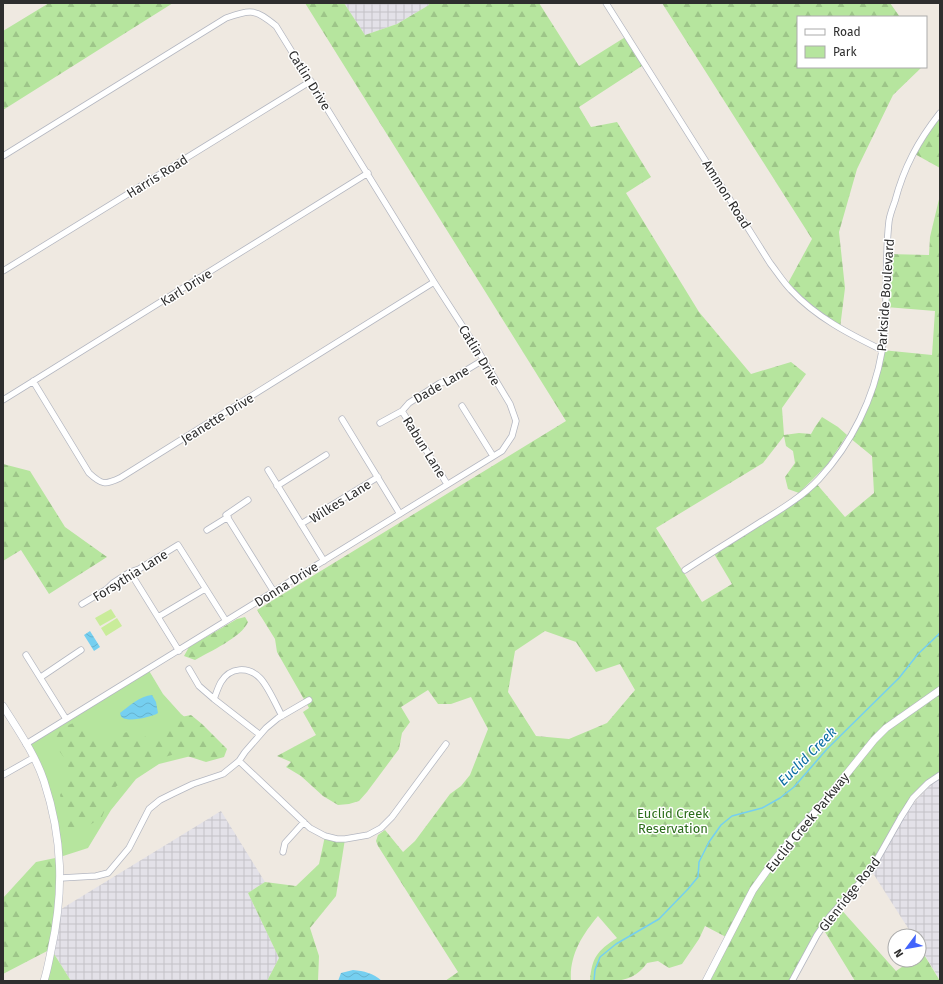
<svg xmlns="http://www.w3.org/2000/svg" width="943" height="984" viewBox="0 0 943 984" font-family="'Fira Sans',sans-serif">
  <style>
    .industrial { fill: url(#industrial-grid) }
    .green { fill: #b6e59e }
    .forest { fill: url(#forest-firs); fill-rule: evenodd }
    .pitch { fill: #c9ec9a }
    .water { fill: url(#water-waves) }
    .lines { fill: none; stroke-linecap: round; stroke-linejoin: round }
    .stream { stroke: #75cff0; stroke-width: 1.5 }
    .minor-casing { stroke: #b4b7c1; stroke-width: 7 }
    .tertiary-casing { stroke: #b4b7c1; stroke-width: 8 }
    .minor { stroke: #fff; stroke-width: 5.5 }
    .tertiary { stroke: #fff; stroke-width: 7 }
    .labels { text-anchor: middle; stroke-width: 3; stroke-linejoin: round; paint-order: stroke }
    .street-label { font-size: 13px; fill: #2e2e2e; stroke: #fff }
    .park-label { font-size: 13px; fill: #2c6e1b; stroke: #fff }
    .water-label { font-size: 14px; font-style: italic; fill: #0d6fa3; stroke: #fff }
  </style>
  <defs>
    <pattern id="industrial-grid" width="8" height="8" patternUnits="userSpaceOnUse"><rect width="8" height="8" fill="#e3e1e8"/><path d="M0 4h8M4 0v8" fill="none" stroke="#c3c1c7"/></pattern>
    <pattern id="forest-firs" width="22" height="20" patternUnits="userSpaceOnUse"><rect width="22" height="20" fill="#b6e59e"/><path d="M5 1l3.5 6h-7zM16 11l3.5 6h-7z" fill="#9dc588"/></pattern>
    <pattern id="water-waves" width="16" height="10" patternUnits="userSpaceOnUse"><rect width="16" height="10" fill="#75cff0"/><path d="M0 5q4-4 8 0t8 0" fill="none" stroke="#66b2ce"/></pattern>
  </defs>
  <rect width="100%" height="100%" fill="#efe9e1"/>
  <path class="industrial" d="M344,3H428L429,5L397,24L365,35Z
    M940,775V980L919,946V936H913L871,870L901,817Z
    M221,811L265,882L248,893L279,958L267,981H71L51,949L58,911Z"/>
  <path class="green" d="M148,669L163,694L181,714L216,743L191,756L159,764L136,779L111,810L88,848L60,857L43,780L26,744Z
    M51,949L71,981H44Z"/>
  <path class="forest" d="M49,3H173L3,110V31Z
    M305,3H344L365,35L397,24L429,5L428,3H539L579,66L627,36L645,64L579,107L591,127L617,122L651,177L626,193L699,312L751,374L791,362L806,374L782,408L784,435L799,433L811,434L815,427L822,417L838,427L847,435L828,464L799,493L788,489L785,477L795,463L793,451L786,446L784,436L763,463L656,528L702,602L732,584L713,552L797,499L815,482L845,517L874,493L872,456L850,438L863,414L882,350L932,355L935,311L886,307L887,254L929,255L930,237L940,195V775L913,798L876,861L838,906L896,971L912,960H919V956L923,953L940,981H855L822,927L792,981H706L728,938L705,926L699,939L682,964L669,968L658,961L647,963C632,984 614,981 590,981C592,957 597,951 617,938L598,916C582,935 569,956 571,981H445L458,972L378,846L376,841L378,835L385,830L403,852L415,841L450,794L461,786L470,775L488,729L471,697L451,704H438L428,690L401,707L410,722L402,733L399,749L367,792L359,801L349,804L338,805L323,796L301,776L286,767L291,762L277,756L316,735L303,712L309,708L277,652L275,639L257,610L566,421ZM545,631L576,642L596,672L620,664L635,690L607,723L569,739L536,736L508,692L515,651Z
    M662,3H890L900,17H798V67H922L893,95L857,169L839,232L845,288L840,328L818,314L787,285L812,239Z
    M940,113V168L913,153Z
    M3,464L30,471L65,527L107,557L49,594L21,550L3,561Z
    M245,617L248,622C242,637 209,652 195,660L184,656L189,647L237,619Z
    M191,715L202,724L227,749L224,757L206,762L178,753L165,757L141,768L114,788L102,817L70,838L60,795C63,790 68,784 69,779C73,764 57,748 48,738L53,731L76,722L89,738L98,742L112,735L128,732L150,738L165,736L176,718Z
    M325,836L345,839L336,896L310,928L319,956L318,981H267L279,958L248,893L265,882L296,886L319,864Z
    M60,857L51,949L3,974V898L36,862Z"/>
  <path class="pitch" d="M111,609L116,617L100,626L95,618Z
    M117,618L122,626L106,636L101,628Z"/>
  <path class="water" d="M90,631L100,647L94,651L84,635Z
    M152,695L156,702L158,713C152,717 130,722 123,718C121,717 121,716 120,713C129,706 140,696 152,695Z
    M353,970C364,971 373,973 382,981H338L341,973Z"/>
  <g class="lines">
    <path class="stream" d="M594,981L595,970L600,957L616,944L659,919L688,889L698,877L699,862L709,842L721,825L732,816L762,808L780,798L794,787L827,749L899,678L918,654L940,633"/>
    <g class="minor-casing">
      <path id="minor" d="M606,3L770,263C777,272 783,282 791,290C816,317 849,334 882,350
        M3,156L226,18C252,9 255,9 276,26L434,282L474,344L510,404L516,421L512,436L502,451L26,744
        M3,271L311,81
        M33,381L89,473C102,485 105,485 120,478L434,282
        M3,400L368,173
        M462,406L493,456
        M402,411L447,484
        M342,419L400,514
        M380,423L402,411L409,403L440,383L450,380L483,360
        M268,470L324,561
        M277,486L326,455
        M248,500L226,515L274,592
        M301,524L378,477
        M207,530L228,517
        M685,570C709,554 734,539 759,523C780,510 802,497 819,479C852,443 874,398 882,351C889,308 884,264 889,221C890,214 893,207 895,201C904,167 918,141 940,113
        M130,572L179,651
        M82,604L107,589L113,583L130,572L139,569L178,545L226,621
        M158,617L205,589
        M26,655L66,719
        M189,669L199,686L214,699L259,734
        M41,677L81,650
        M214,699C216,694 218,687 221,682C230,667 248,666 260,678C268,686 276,705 282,716
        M239,761L310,828L325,836L337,839H345L368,835L381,828L392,817L446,744
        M3,775L33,758
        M283,852L285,843L304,822
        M61,878L96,876L108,873L129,848L149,809L160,800L172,794L193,784L223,774L239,761L245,752L266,728L278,718L309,700
        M792,981L817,935L830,916L871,870L901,817L913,798L928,783L940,775"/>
    </g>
    <g class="tertiary-casing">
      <path id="tertiary" d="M3,706C18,730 35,754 44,781C63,839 64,892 51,951C49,961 47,972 44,981
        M706,981L753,890L773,862L800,829L828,797L874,740L886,728L940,690"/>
    </g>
    <use href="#minor" class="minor"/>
    <use href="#tertiary" class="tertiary"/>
  </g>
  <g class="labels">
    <g class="street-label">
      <text transform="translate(310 80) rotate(58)" y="5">Catlin Drive</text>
      <text transform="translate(157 176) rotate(-32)" y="5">Harris Road</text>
      <text transform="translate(727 194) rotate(58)" y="5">Ammon Road</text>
      <text transform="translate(186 287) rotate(-32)" y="5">Karl Drive</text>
      <text transform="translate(885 295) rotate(-86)" y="5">Parkside Boulevard</text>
      <text transform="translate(480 355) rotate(59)" y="5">Catlin Drive</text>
      <text transform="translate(441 384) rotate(-30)" y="5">Dade Lane</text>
      <text transform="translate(217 418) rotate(-32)" y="5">Jeanette Drive</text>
      <text transform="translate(425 447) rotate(58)" y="5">Rabun Lane</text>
      <text transform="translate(340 501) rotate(-32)" y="5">Wilkes Lane</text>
      <text transform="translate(130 575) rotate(-32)" y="5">Forsythia Lane</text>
      <text transform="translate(286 584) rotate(-32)" y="5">Donna Drive</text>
      <text transform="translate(807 822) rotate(-51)" y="5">Euclid Creek Parkway</text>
      <text transform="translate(849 894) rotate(-52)" y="5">Glenridge Road</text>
    </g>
    <g class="park-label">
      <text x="673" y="818">Euclid Creek<tspan x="673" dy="15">Reservation</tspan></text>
    </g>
    <g class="water-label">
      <text transform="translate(807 756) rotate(-45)" y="5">Euclid Creek</text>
    </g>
  </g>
  <rect width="943" height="984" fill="none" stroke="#2e2e2e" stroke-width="8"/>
  <rect x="797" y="16" width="130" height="52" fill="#ffffff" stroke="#ababab"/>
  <rect x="805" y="29" width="20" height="6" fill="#ffffff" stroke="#ababab"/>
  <text x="833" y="36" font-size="12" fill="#2e2e2e">Road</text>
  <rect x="805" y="46" width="20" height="12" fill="#b6e59e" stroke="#ababab"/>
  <text x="833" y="56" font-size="12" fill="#2e2e2e">Park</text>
  <g transform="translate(907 948) rotate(238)"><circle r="19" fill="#ffffff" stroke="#ababab"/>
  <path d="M0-3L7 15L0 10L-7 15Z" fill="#4264fb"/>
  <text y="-6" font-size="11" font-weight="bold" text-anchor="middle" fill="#2e2e2e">N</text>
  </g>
</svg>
